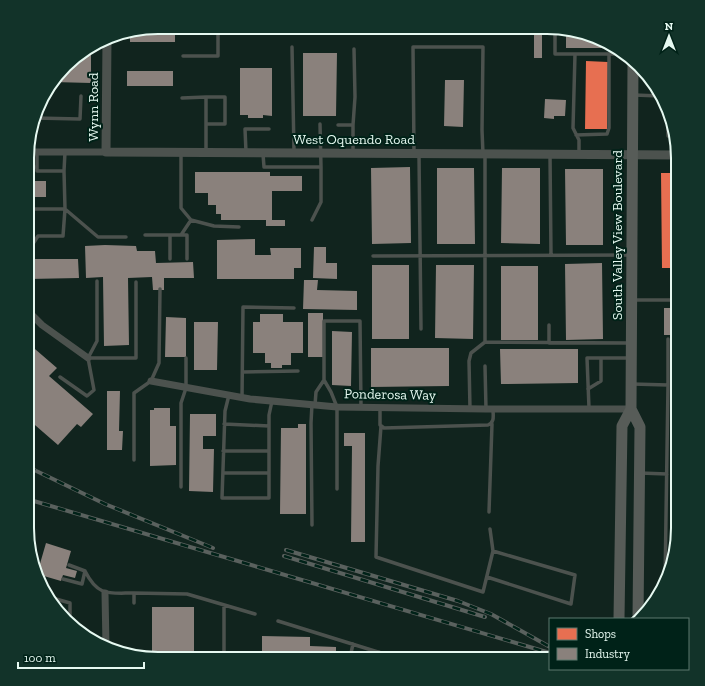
<svg xmlns="http://www.w3.org/2000/svg" width="705" height="686" viewBox="0 0 705 686" font-family="'Zilla Slab',serif">
  <style>
    .shops { fill: #e76f51 }
    .industry { fill: #8a817c }
    .lines { fill: none; stroke-linecap: round; stroke-linejoin: round }
    .service { stroke: #4c524e; stroke-width: 3.5 }
    .minor { stroke: #4c524e; stroke-width: 7 }
    .tertiary { stroke: #4c524e; stroke-width: 9 }
    .secondary { stroke: #575c58; stroke-width: 11 }
    .rail-casing { stroke: #5a615e; stroke-width: 4 }
    .rail { stroke: #002218; stroke-width: 2.5; stroke-dasharray: 8; stroke-linecap: butt }
    .labels { text-anchor: middle; stroke-width: 4; stroke-linejoin: round; paint-order: stroke }
    .street-label { font-size: 14px; fill: #e6f9f1; stroke: #002218 }
    .rim { fill: none; stroke: #e6f9f1; stroke-width: 2 }
  </style>
  <rect width="100%" height="100%" fill="#11241e"/>
  <path class="shops" d="M586,61L608,62L607,129H585Z
    M661,173H678V268H662Z"/>
  <path class="industry" d="M158,27H175V42H130V32Z
    M534,28H564L601,41V48H566V33H542V58H534Z
    M91,48V83L53,82L72,59Z
    M303,53H337L336,116H303Z
    M240,68H272V116L263,115V118H248V115H240Z
    M127,71H173V86H127Z
    M445,80H464L463,127L444,126Z
    M545,99L566,100L565,116H554V119L544,118Z
    M410,167L411,243L372,244L371,168Z
    M437,168H474L475,244H437Z
    M502,168H540V244L501,243Z
    M565,169H603V245H566Z
    M195,172H270V176H302V191H272V220H285V226H266V220H221V214H216V205H208V193H195Z
    M29,181H46V197H29Z
    M255,239V255H271L270,248H301V268H294V279H217V240Z
    M105,245L136,246L137,251H155L156,263L193,262L194,278H164V290H153L152,277L128,278L129,345L104,346L103,277L86,278L85,246Z
    M314,247H326V263H337V279L313,278Z
    M29,259H78L79,278L29,279Z
    M602,263L603,339L566,340L565,264Z
    M372,265H409V339H372Z
    M436,265H474L473,339L435,338Z
    M501,266H538V340H501Z
    M304,280H318L317,290L357,291V310L303,309Z
    M664,308H678V335H664Z
    M308,313H323V357H308Z
    M260,314H283V322H303V353H291V365H282V368H271V363H265V353H253V322H260Z
    M166,317L186,318V357H165Z
    M194,322H218L217,370H194Z
    M332,331L352,332L351,386L332,385Z
    M28,343L57,368L49,376L93,414L81,427L77,424L58,445L28,419Z
    M371,348H449V386L371,387Z
    M500,349H578V383L501,384Z
    M107,391H120L119,431H123L122,450H107Z
    M154,408H170V426H176V465L150,466V410H154Z
    M190,414H216V436H203V449H214L213,492L189,491Z
    M298,424H306V514H280L281,428H298Z
    M344,433H365V542H351L352,446H344Z
    M46,543L71,551L66,568L77,571L75,578L63,575L61,581L37,574Z
    M152,607H194V659H152Z
    M262,636L310,637V646L336,647V659H262Z"/>
  <g class="lines">
    <path class="service" d="M555,35V54H623
      M292,47L294,152
      M575,54L573,128L579,140V153
      M183,56H218V27
      M634,95L660,96
      M182,98L206,97
      M35,118L80,119L81,96
      M206,124H225V97H206V151
      M338,125H353V152
      M353,125L355,97L354,49
      M576,135L607,134L609,128V54
      M668,136V109
      M246,152L245,129H269
      M414,152L413,47H483L482,130L483,154
      M181,153V208L191,220L214,226L239,227
      M263,154L264,167H321L320,124
      M419,155L421,329
      M550,155L551,255
      M29,167H37
      M64,171L65,152
      M29,209H65L64,171H37V152
      M65,209L98,237H126
      M312,220L321,202V167
      M145,235H181L191,220
      M181,235H187V259
      M29,250L38,236H63L65,209
      M373,256L631,255
      M170,259V235
      M633,300H678
      M549,325V343
      M485,342L630,343
      M88,358H136V282
      M485,366L486,409
      M243,372L298,371
      M60,377L87,396L94,390L88,358L97,341V281
      M324,380L331,392L337,407V489
      M632,384L668,385L665,583
      M668,385V339
      M588,389L601,381V358
      M229,395L225,411L222,498H269V415L272,401
      M242,398L243,307L294,308
      M312,404L311,423L312,525
      M315,405L316,392L324,380V321H360L361,407
      M380,407V425L384,428L488,425C495,422 493,416 493,409
      M589,408L587,358H630
      M470,409L469,361L471,353L485,342V155
      M224,424L269,426
      M381,426L378,466L376,557L483,592L493,551L490,529
      M223,451H269
      M134,460V393L151,381L159,363L160,289
      M223,473H269
      M640,473L667,474
      M181,487V403L186,388V358
      M489,512L492,424
      M69,565L85,571C98,597 109,593 134,593V603
      M487,577L571,604L575,575L493,551
      M63,579L82,584L85,571
      M134,593L187,594L255,614
      M49,598V597L70,603V621
      M278,621L394,657
      M351,653L353,644
      M224,659V605
      M377,659L379,652"/>
    <path class="minor" d="M29,152H106
      M28,311L42,325L88,358
      M151,381L250,399L337,407L486,409H631
      M105,593L106,647"/>
    <path class="tertiary" d="M107,39L106,152L678,155"/>
    <path class="secondary" d="M633,63L631,409L640,427L638,618
      M619,619L622,426L631,409"/>
    <g class="rail-casing">
      <path id="rail" d="M28,467L105,504L213,548
        M27,499L550,653
        M286,550L458,601L491,614L550,647
        M284,556L485,617"/>
    </g>
    <use href="#rail" class="rail"/>
  </g>
  <g class="labels">
    <g class="street-label">
      <text transform="translate(93 107) rotate(-90)" y="5">Wynn Road</text>
      <text x="354" y="144">West Oquendo Road</text>
      <text transform="translate(617 235) rotate(-90)" y="5">South Valley View Boulevard</text>
      <text transform="translate(390 394) rotate(1)" y="5">Ponderosa Way</text>
    </g>
  </g>
  <path d="M0 0H705V686H0ZM158 34H547A124 124 0 0 1 671 158V528A124 124 0 0 1 547 652H158A124 124 0 0 1 34 528V158A124 124 0 0 1 158 34Z" fill="#123329" fill-rule="evenodd"/>
  <path class="rim" d="M158 34H547A124 124 0 0 1 671 158V528A124 124 0 0 1 547 652H158A124 124 0 0 1 34 528V158A124 124 0 0 1 158 34Z"/>
  <rect x="549" y="618" width="140" height="52" fill="#002218" stroke="#5c786f"/>
  <rect x="557" y="628" width="20" height="12" fill="#e76f51" stroke="#5c786f"/>
  <text x="585" y="638" font-size="12" fill="#e6f9f1">Shops</text>
  <rect x="557" y="648" width="20" height="12" fill="#8a817c" stroke="#5c786f"/>
  <text x="585" y="658" font-size="12" fill="#e6f9f1">Industry</text>
  <g transform="translate(669 36)" stroke="#002218" stroke-width="3" paint-order="stroke">
  <path d="M0-3L7 15L0 10L-7 15Z" fill="#e6f9f1"/>
  <text y="-6" font-size="11" font-weight="bold" text-anchor="middle" fill="#e6f9f1">N</text>
  </g>
  <path d="M18 662v6h126v-6" fill="none" stroke="#e6f9f1" stroke-width="2"/>
  <text x="24" y="662" font-size="12" fill="#e6f9f1" stroke="#002218" stroke-width="3" paint-order="stroke">100 m</text>
</svg>
